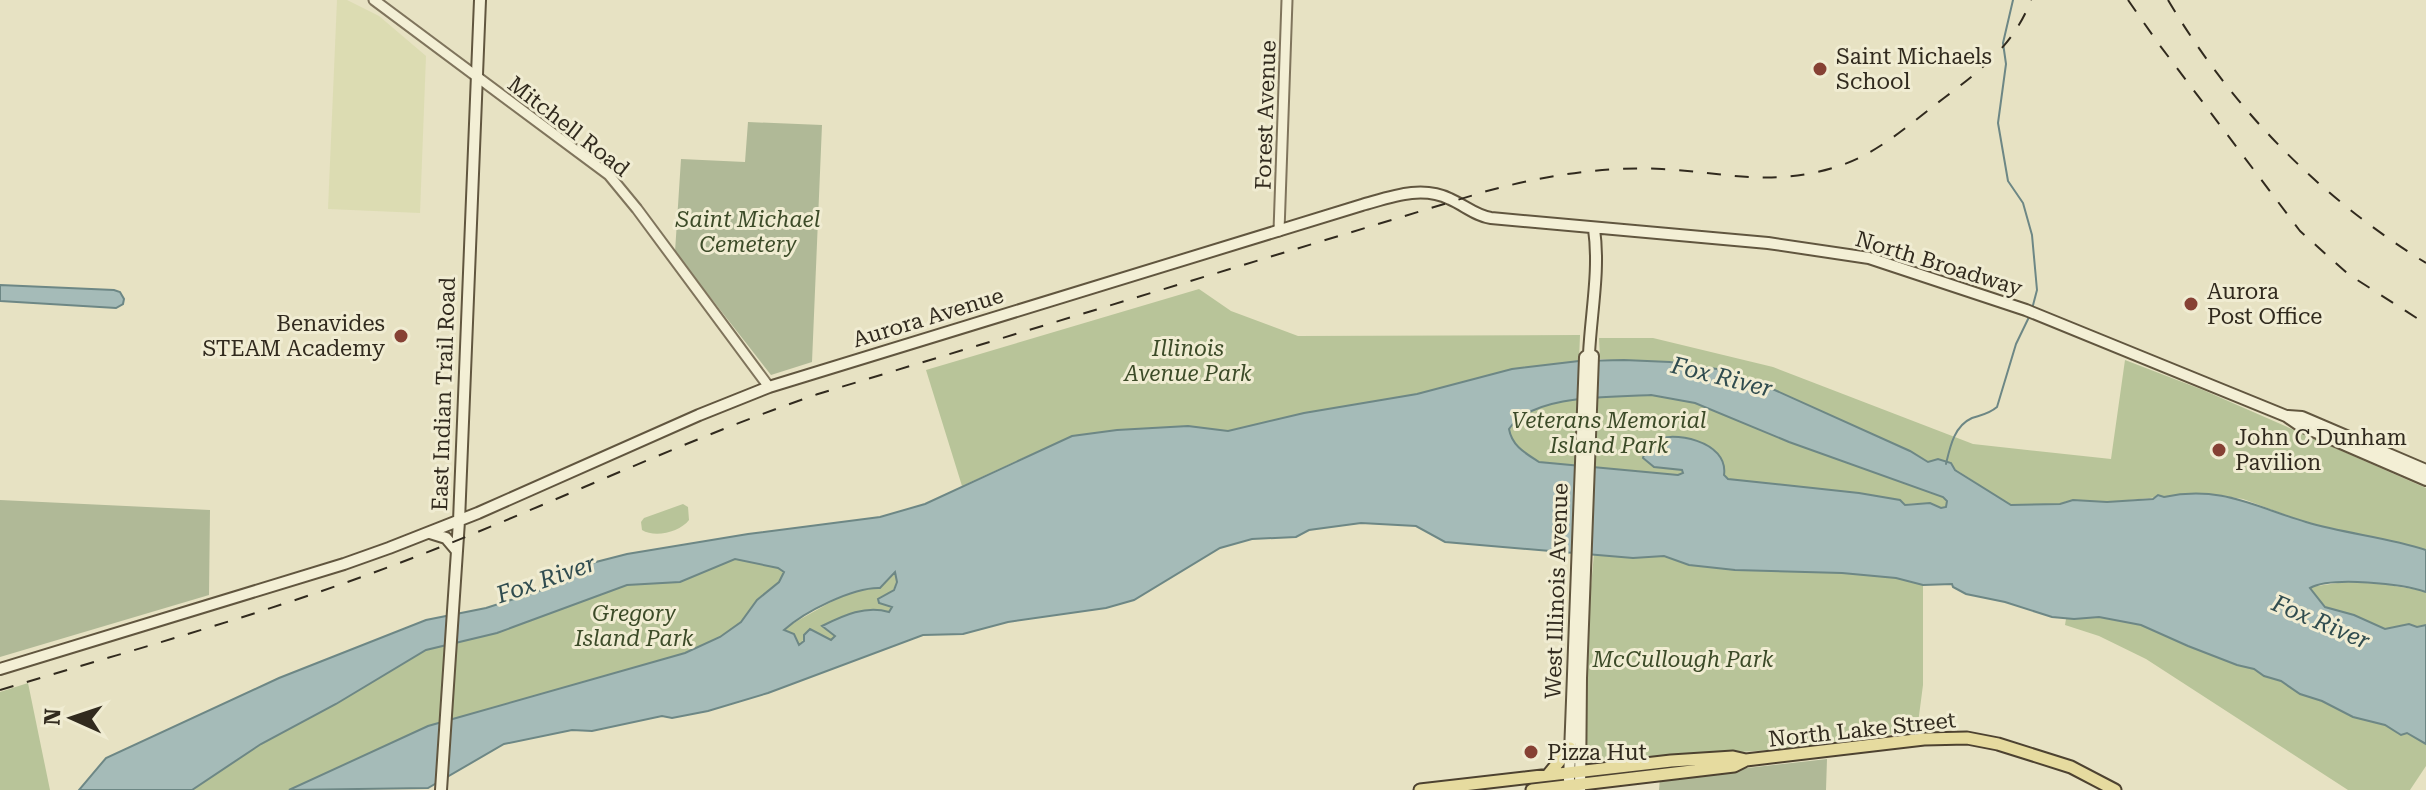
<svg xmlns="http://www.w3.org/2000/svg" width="2426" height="790" viewBox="0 0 2426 790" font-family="'Roboto Serif',serif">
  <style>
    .farmland { fill: #dcdcb2 }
    .green { fill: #b8c499 }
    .cemetery { fill: #b0b997 }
    .water { fill: #a5bbb8; stroke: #6d8785; stroke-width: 2; fill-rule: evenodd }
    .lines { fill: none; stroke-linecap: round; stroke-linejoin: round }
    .stream { stroke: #6d8785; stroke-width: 2 }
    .tertiary-casing { stroke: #7f745c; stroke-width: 13 }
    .secondary-casing { stroke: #61563f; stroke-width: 14 }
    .primary-casing { stroke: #4d4230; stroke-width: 15 }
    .tertiary { stroke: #f3efd5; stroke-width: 9 }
    .secondary { stroke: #f3efd5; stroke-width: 10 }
    .primary { stroke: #e6db9f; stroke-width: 11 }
    .rail { stroke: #312a1e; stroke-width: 2; stroke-dasharray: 14 14; stroke-linecap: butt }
    .poi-dot { fill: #864134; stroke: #f0ecd2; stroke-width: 3 }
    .labels { text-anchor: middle; stroke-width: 6; stroke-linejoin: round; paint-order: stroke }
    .poi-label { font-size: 22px; fill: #312a1e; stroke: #f0ecd2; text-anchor: start }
    .street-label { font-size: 22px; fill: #312a1e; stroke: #f0ecd2 }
    .park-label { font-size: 22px; font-style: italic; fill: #3c4b28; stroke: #f0ecd2 }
    .water-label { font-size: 24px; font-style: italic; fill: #304c4f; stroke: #f0ecd2 }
  </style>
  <rect width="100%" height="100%" fill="#e7e2c3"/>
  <path class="farmland" d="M337,0H347L379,16L426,56L420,213L328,209Z"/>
  <path class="green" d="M1199,289L1231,311L1298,336L1580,335L1579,361L1512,369L1417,394L1304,413L1227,431L1188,426L1034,453L962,486L926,370Z
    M1599,338H1653L1773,367L1973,444L2111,459L2125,360L2203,390L2426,488V550L2305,522L2243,499L2203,493L2107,502L2067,501L2060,504L2011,505L2003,503C1987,491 1948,458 1929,462L1910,451L1717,369L1600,359Z
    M1651,395L1695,403L1789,442L1943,497L1947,501L1946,507L1942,508L1930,503L1905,504L1900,500L1728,479L1724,475L1715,450L1686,439L1651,464L1659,468L1682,470L1684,473L1679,475L1539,462C1525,453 1512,446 1508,429C1532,394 1612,397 1651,395Z
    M683,504L688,507L689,520C680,532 655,538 642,530L641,522L644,518Z
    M1594,553L1633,558L1664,556L1689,565L1842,573L1896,578L1923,585V685L1917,731L1772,750L1604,760L1590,757C1576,729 1591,591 1594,553Z
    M735,559L778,568L784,572L779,582L757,600L741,622L720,638L685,653L345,766L289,790H192L261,744L336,704L426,650L497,633L627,585L680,582Z
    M895,571C898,585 896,589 884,597L892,607L889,612L831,640L810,629L800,645L783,629L845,594Z
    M2345,582L2388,584C2393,587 2415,588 2426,592V625L2417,627L2409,624L2385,629L2354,615L2325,607L2311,592L2310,587Z
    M2091,616L2141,625L2188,646L2237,665L2254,669L2264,676L2281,681L2300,694L2322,701L2353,717L2385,725L2401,735L2407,733L2426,744V766L2410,790H2348L2146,659L2099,636L2065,625L2066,619Z
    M28,683L50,790H0V692Z"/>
  <path class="cemetery" d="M748,122L822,125L812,362L771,375L675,252L681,159L745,162Z
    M0,500L210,510L209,595L0,657Z
    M1827,759L1826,790H1659L1660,778Z"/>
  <path class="water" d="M0,285L114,290L120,292L124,299L123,304L116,308L0,301Z
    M1624,360L1670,362L1717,369L1768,387L1910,451L1928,462L1938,459L1951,463L1955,470L2011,505L2060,504L2073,500L2107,502L2153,499L2158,495L2164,497C2221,485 2255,507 2306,522C2346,534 2387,537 2426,550V592C2403,584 2332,576 2310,588L2325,607L2354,615L2385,629L2409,624L2417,627L2426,625V744L2407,733L2401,735L2385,725L2353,717L2322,701L2300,694L2281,681L2264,676L2254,669L2237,665L2188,646L2141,625L2099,617L2074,619L2052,617L2005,602L1966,594L1953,587L1952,584L1923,585L1896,578L1842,573L1735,570L1689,565L1664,556L1633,558L1445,542L1416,526L1361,523L1309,530L1296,537L1252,539L1220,548L1134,600L1106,608L1008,622L963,634L923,635L768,693L708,711L672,718L662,716L592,731L572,730L504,744L428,788L289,790L428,726L685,653L720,637L741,622L757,600L779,582L784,572L778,568L735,559L680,582L627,585L497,633L426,650L336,704L261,744L192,790H79L106,758L279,678L426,620L486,608L548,588L592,563L627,554L748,534L880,517L925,504L1072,436L1117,430L1188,426L1228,431L1304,413L1417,394L1512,369L1579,361ZM1651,395L1695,403L1789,442L1943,497L1947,501L1946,507L1941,508L1930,503L1905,505L1900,500L1859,493L1728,479L1724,475C1729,441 1672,429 1648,442L1643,458L1654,467L1682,470L1683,473L1678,475L1539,462C1525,453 1512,446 1509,429C1532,394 1612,397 1651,395ZM895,572L897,582L894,590L878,599L879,603L892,607L889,612C866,605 844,615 822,626L835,636L831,640L810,629L804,635V641L799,645L794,634L784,630C804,612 853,587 880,588Z"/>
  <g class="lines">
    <path class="stream" d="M2013,0L2003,43L2006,64L1998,123L2008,181L2023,203L2032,235L2037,290L2032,309
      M1946,464C1950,447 1954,426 1972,418C1981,415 1989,414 1997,407L2016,344L2030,315"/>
    <g class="tertiary-casing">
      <path id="tertiary" d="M374,0L609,175L637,209L769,387
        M1279,231L1287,0"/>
    </g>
    <g class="secondary-casing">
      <path id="secondary" d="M2288,416L2302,417L2426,470
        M430,533L446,538L457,551
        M0,669L344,564L389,548L478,513L699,415L769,387L1362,205C1391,197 1421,185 1450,199C1464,205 1476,216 1491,218L1768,243L1869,258L2026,310L2286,416L2299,425L2426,480
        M1569,780L1585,357L1589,354C1591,313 1600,269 1594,229
        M441,790L459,521L480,0
        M1580,790L1581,678L1593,356L1589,354"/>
    </g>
    <g class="primary-casing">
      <path id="primary" d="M1548,775L1570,748
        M1420,790L1671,761L1733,757L1746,760
        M1532,790L1734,766L1746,760L1924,739L1967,738L1998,744L2071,767L2115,790"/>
    </g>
    <use href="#tertiary" class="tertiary"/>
    <use href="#secondary" class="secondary"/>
    <use href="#primary" class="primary"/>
    <path class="rail" d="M2128,0L2158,43L2300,231L2348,274L2426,324
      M2168,0C2232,108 2319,197 2426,263
      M0,690C139,648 279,610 415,557C550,505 681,441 818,394L1487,191C1543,176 1603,166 1662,169C1729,173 1774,188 1842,165C1880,152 1912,122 1944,98C1981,70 2014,45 2031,0"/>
  </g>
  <g class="poi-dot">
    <circle cx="1820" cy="69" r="8"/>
    <circle cx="2191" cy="304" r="8"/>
    <circle cx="401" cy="336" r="8"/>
    <circle cx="2219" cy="450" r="8"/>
    <circle cx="1531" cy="752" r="8"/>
  </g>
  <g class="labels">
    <g class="poi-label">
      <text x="1836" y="64">Saint Michaels<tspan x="1836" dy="25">School</tspan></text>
      <text x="2207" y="299">Aurora<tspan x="2207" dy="25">Post Office</tspan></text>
      <text x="385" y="331" text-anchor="end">Benavides<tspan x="385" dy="25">STEAM Academy</tspan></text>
      <text x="2235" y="445">John C Dunham<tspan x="2235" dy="25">Pavilion</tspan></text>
      <text x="1547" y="760">Pizza Hut</text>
    </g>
    <g class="street-label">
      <text transform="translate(1265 115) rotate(-88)" y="8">Forest Avenue</text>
      <text transform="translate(569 126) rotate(38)" y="8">Mitchell Road</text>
      <text transform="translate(1939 263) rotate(17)" y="8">North Broadway</text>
      <text transform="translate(928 317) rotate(-17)" y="8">Aurora Avenue</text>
      <text transform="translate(443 394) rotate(-88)" y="8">East Indian Trail Road</text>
      <text transform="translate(1556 591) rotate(-88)" y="8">West Illinois Avenue</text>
      <text transform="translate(1862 729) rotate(-6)" y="8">North Lake Street</text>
    </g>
    <g class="park-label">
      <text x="748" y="227">Saint Michael<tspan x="748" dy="25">Cemetery</tspan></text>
      <text x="1188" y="356">Illinois<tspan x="1188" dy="25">Avenue Park</tspan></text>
      <text x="1609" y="428">Veterans Memorial<tspan x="1609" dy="25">Island Park</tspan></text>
      <text x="634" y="621">Gregory<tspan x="634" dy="25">Island Park</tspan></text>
      <text x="1683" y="667">McCullough Park</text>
    </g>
    <g class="water-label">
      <text transform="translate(1722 377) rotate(14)" y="8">Fox River</text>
      <text transform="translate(546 579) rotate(-19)" y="8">Fox River</text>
      <text transform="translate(2321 622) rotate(23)" y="8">Fox River</text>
    </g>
  </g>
  <g transform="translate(72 718) rotate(273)" stroke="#f0ecd2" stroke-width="6" paint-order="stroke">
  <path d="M0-6L14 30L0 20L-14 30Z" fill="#312a1e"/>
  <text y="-12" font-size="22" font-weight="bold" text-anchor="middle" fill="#312a1e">N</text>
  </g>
</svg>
